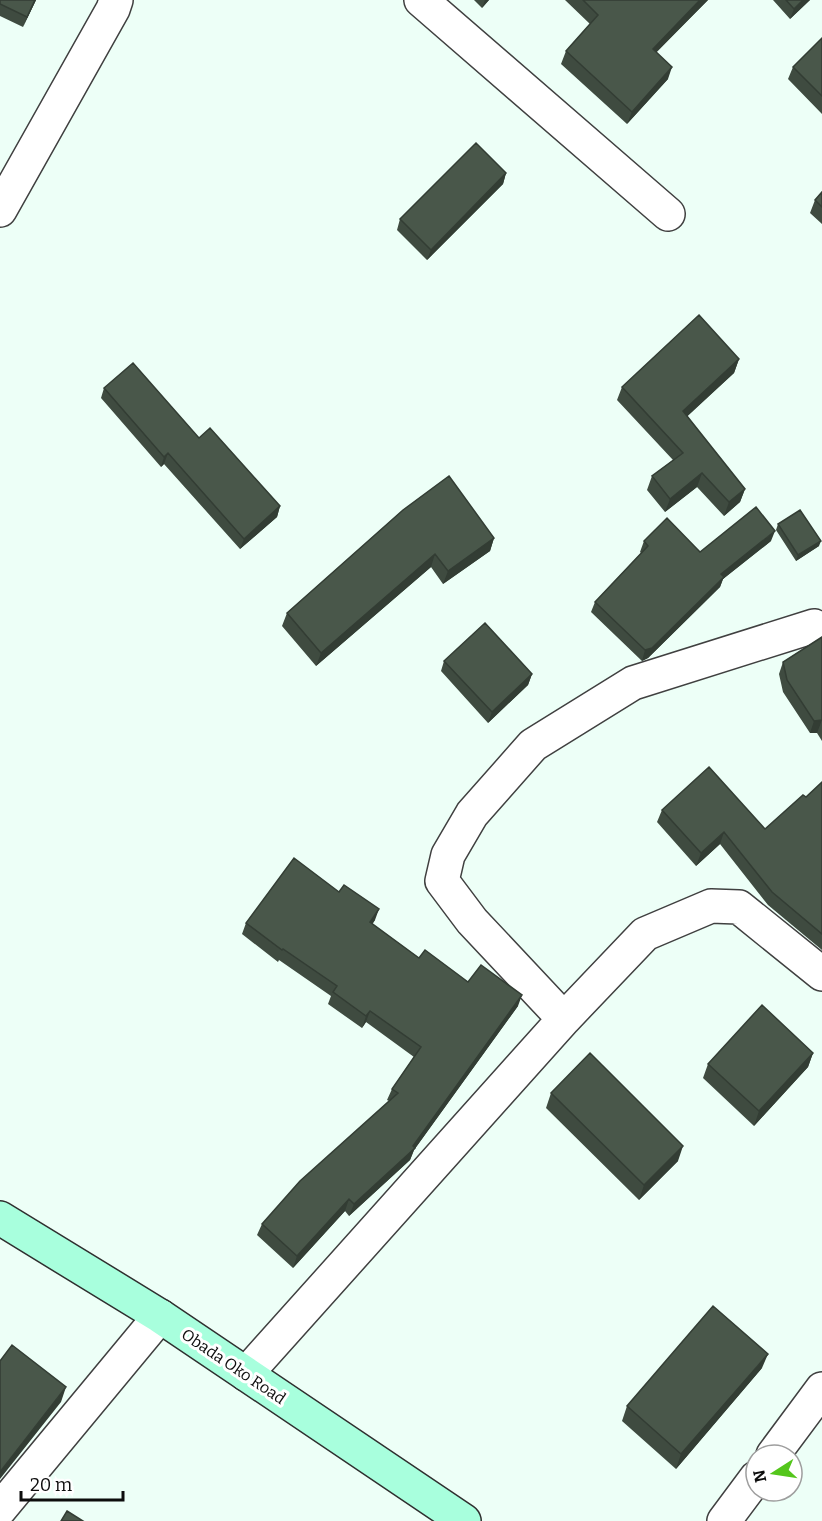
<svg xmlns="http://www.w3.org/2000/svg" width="822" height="1521" viewBox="0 0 822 1521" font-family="Bitter,serif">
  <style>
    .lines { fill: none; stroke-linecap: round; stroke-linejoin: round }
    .street-casing { stroke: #404040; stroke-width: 36 }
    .secondary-casing { stroke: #2f2f2f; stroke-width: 36 }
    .street { stroke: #fff; stroke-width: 33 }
    .secondary { stroke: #a8ffdd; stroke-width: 33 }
    .wall { fill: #3f4b40 }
    .shaded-wall { fill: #333d34 }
    .building { fill: #49574a; stroke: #333d34; stroke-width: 1.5 }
    .labels { text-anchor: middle; stroke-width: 6; stroke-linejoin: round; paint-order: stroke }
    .street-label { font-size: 16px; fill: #0d0d0d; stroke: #fff }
  </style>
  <rect width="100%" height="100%" fill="#edfff7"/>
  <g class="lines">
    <g class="street-casing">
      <path id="street" d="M421,0L668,214
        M0,210L113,9L116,0
        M564,1019L472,921L442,881L448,855L472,814L533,745L633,683L814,626
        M246,1374L564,1019L645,934L711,906L739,907L822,974
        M773,1455L822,1389
        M0,1509L160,1316
        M724,1521L756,1478"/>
    </g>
    <g class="secondary-casing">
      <path id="secondary" d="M0,1218L160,1316L464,1521"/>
    </g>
    <use href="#street" class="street"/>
    <use href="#secondary" class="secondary"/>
  </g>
  <path class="wall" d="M0,0H36L23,27L0,16Z
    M474,0H489L482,8Z
    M565,0H708L656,52L668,79L627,124L561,64L566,51L590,24Z
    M773,0H810L790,19Z
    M822,38V114L788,79L793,67Z
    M506,173L503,184L427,260L397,230L400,219Z
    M822,192V224L810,213L815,200Z
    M739,359L734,373L687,416L745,489L740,502L724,516L697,487L665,512L647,490L652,476L673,460L617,400L622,387Z
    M104,388L199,438L280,506L277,517L240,549L164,464L161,467L101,398Z
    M403,510L494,538L490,551L443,584L431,567L316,666L282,626L287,613Z
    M778,524L819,546L796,561L776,530Z
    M644,541L700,552L771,541L723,579L720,587L648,658L642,661L591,612L595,602L641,553L640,552Z
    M822,637V741L817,733H810L783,692L779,674L783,662Z
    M444,661L532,674L528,685L488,723L441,671Z
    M822,782V950L768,905L720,844L696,866L657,822L662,810L765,829L806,797Z
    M375,920L372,924L419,958L518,1006L414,1150L410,1160L349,1216L345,1211L293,1268L257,1235L262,1224L389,1101L387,1100L392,1089L414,1057L366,1022L362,1028L328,1004L331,996L279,960L278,962L242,934L246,923Z
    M813,1053L808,1067L754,1126L703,1078L708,1064Z
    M551,1093L678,1161L639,1200L546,1108Z
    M762,1368L676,1469L622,1421L627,1406Z"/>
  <path class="shaded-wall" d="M35,0H36L23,27L27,17Z
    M485,0H489L482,8Z
    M700,0H708L648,61L653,49Z
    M803,0H810L790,19L794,9Z
    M672,67L668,79L627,124L632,112Z
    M506,173L503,184L427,260L431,250Z
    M739,359L734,373L678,425L683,411Z
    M168,453L164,464L161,467L164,457Z
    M702,473L697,487L665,512L670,499Z
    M745,489L740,502L724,516L729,502Z
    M280,506L277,517L240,549L244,539Z
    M775,531L771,541L723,579L720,587L648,658L642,661L645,650L721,574Z
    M494,538L490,551L443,584L448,571Z
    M821,541L819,546L796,561L798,555Z
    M435,554L431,567L316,666L321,653Z
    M532,674L528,685L488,723L492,712Z
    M822,720L817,733H810L814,721Z
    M724,832L720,844L696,866L701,853Z
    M379,909L375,920L366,934L370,922Z
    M522,995L518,1006L414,1150L410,1160L349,1216L354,1204L413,1146Z
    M370,1011L366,1022L362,1028L366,1016Z
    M813,1053L808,1067L754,1126L759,1111Z
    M683,1146L678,1161L639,1200L644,1185Z
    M349,1199L345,1211L293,1268L297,1256Z
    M768,1354L762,1368L676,1469L681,1454Z
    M66,1387L61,1402L0,1479V1472Z"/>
  <path class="building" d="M0,0H35L27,17L0,4Z
    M583,0H700L653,49L672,67L632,112L566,51L598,15Z
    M786,0H803L794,9Z
    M822,38V96L793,67Z
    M476,143L506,173L431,250L400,219Z
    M822,192V207L815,200Z
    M699,315L739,359L683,411L745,489L729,502L702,473L670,499L652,476L683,453L622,387Z
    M133,363L199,438L210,428L280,506L244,539L168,453L164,457L104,388Z
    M449,476L494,538L448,571L435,554L321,653L287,613L403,510Z
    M756,507L775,531L721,574L724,577L652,648L645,650L595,602L648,546L644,541L667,518L700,552Z
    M800,510L821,541L798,555L778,524Z
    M485,623L532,674L492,712L444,661Z
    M822,637V721V720L814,721L787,680L783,662Z
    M709,767L765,829L803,795L806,797L822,782V934L772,892L724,832L701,853L662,810Z
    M294,858L339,892L344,885L379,909L370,922L419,958L425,950L468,982L481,965L522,995L413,1146L415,1148L354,1204L349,1199L297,1256L262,1224L300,1181L398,1093L392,1089L421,1047L370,1011L366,1016L333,992L337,986L283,949L282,950L246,923Z
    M762,1005L813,1053L759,1111L708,1064Z
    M590,1053L683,1146L644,1185L551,1093Z
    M713,1306L768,1354L681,1454L627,1406Z
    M12,1345L66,1387L0,1472V1361Z
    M67,1511L83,1521H61Z"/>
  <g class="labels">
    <g class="street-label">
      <text transform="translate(234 1366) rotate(34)" y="6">Obada Oko Road</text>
    </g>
  </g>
  <g transform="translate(774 1473) rotate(258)"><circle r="28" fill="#ffffff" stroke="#9e9e9e" stroke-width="1.5"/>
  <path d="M0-4.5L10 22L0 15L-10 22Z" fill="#54c61c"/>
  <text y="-9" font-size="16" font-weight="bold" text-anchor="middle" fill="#0d0d0d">N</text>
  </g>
  <path d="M21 1491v9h102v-9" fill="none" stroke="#0d0d0d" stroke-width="3"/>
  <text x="30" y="1491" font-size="18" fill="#0d0d0d" stroke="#ffffff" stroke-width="4.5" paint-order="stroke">20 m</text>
</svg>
